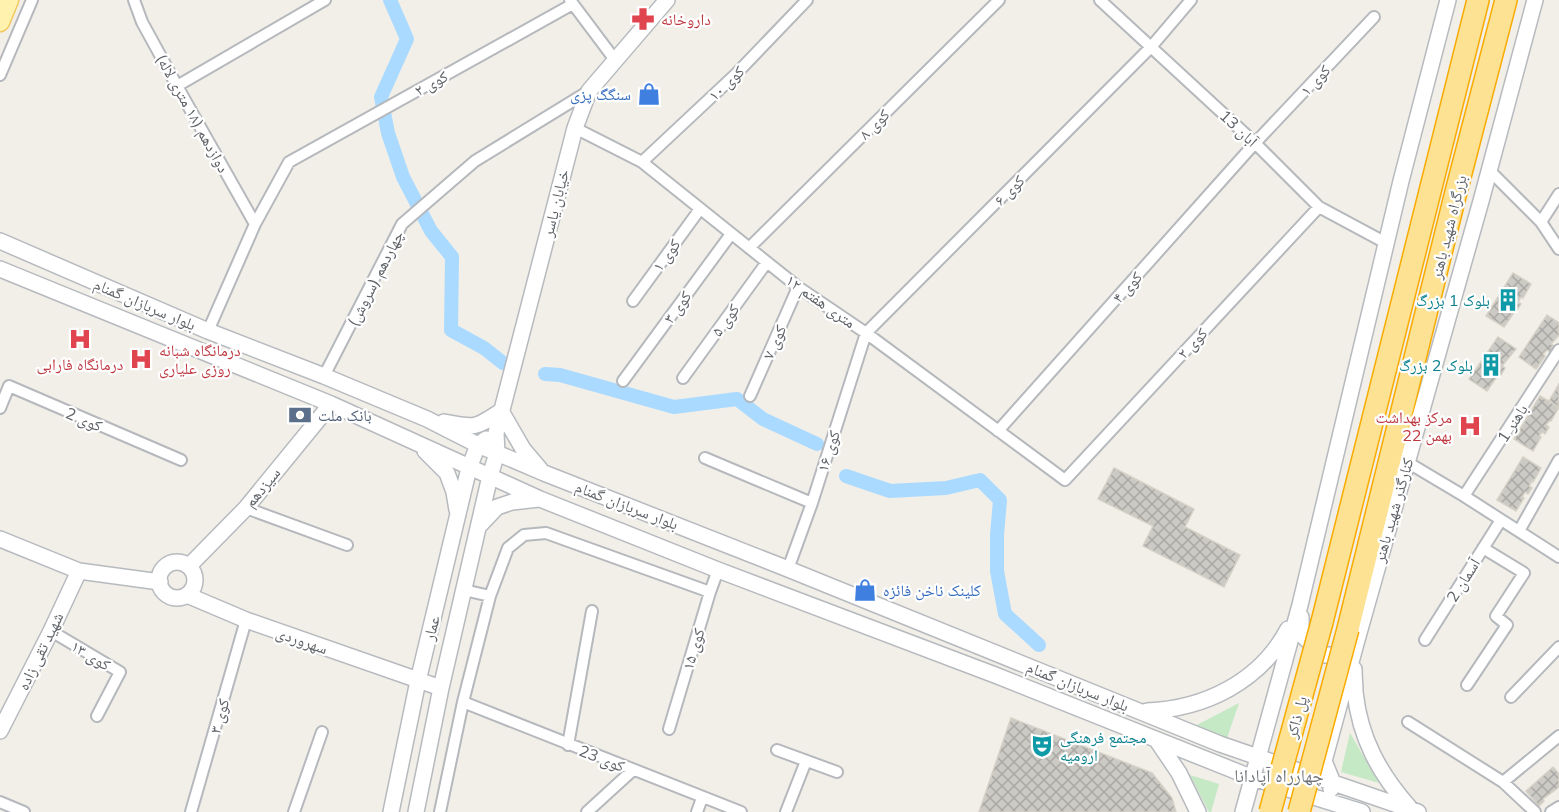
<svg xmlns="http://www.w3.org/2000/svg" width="1559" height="812" viewBox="0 0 1559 812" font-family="Mulish,'Noto Naskh Arabic',sans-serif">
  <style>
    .green { fill: #c5e8c5 }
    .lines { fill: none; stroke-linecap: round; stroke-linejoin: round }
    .canal { stroke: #aadaff; stroke-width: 14 }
    .building { fill: url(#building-cross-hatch); stroke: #d6d1c6; stroke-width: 1.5 }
    .street-casing { stroke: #b5b8bc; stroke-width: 14 }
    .secondary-casing { stroke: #b6babf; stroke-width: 18 }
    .primary-casing { stroke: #f2c960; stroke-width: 21 }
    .highway-casing { stroke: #f9ab00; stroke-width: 24 }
    .street { stroke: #fff; stroke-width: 10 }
    .secondary { stroke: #fff; stroke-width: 15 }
    .primary { stroke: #fff2af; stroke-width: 18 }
    .highway { stroke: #fde293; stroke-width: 21 }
    .highway-bridge-casing { stroke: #f9ab00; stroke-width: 24; stroke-linecap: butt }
    .highway-bridge { stroke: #fde293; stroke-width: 21 }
    .labels { text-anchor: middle; stroke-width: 4.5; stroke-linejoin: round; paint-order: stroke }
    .health-label { font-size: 16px; fill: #be3a42; stroke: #fff; text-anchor: start }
    .street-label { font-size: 16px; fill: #5f6368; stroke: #fff }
    .shop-label { font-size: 16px; fill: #366cbe; stroke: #fff; text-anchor: end }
    .culture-label { font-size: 16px; fill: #0d838f; stroke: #fff; text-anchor: end }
    .service-label { font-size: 16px; fill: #4e5e75; stroke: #fff; text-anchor: start }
    .neighbourhood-label { font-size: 18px; fill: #70757a; stroke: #fff }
  </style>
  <defs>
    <pattern id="building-cross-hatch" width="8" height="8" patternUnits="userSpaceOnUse" patternTransform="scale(1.5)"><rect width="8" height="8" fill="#cccac5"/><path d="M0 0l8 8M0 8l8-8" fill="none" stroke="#a9a8a4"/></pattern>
  </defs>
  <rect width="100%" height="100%" fill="#f1efe8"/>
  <path class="green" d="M1239,703L1227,738L1195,726Z
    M1350,733L1379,783L1341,772Z
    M1190,775L1219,784L1211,812H1209Z"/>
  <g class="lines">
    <path class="canal" d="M390,0L407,39L381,97L388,133L403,177L431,231L452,257L451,330L484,348L503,363
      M545,374L560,375L674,407L737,399L763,419L817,444
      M846,476L890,491L946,488L980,480L1000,500L997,535V571L1005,614L1039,645"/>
  </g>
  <path class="building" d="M1513,273L1531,284L1523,298L1521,297L1518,302L1521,304L1517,310L1514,308L1511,313L1513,314L1504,327L1486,316Z
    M1547,315L1559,323V335L1551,344L1554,346L1550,352L1547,350L1543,354L1545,356L1536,369L1519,357Z
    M1498,337L1516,349L1502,366L1505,368L1501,375L1497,372L1494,377L1496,378L1487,391L1469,379Z
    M1559,384V407L1549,401Z
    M1540,396L1559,407L1551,421H1549L1546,425L1549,427L1545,434L1542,432L1539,436L1541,437L1533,451L1514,439Z
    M1523,457L1541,468L1533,482L1532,481L1529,486L1532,488L1528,494L1525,492L1522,497L1524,498L1516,511L1497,500Z
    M1114,468L1194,509L1185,527L1240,555L1224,587L1143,546L1153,526L1098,499Z
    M1011,718L1152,773L1172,798L1176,812H979Z
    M1553,767L1559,774V787L1543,799L1544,801L1539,806L1526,791Z"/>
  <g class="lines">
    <g class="street-casing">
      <path id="street" d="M134,0L142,22L177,86L255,224
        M570,0L615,60
        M1100,0L1255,143L1319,207L1386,243
        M0,75L32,0
        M177,86L325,0
        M575,128L642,162L798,287L866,333L1065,480L1319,207
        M642,162L736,74L807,0
        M1489,170L1541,222L1559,249
        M1541,222L1559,194
        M749,248L999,0
        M633,301L700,209
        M208,331L255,224L289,162L573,4
        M324,376L402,224L475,161L589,91
        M683,378L767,262
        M623,381L731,234
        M750,396L798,287
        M0,408L9,386L181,460
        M998,431L1255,143L1374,17
        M705,458L812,503
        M1407,462L1464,496L1559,557
        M1464,496L1559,350
        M246,508L347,545
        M1519,531L1559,460
        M788,569L812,503L866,333L1151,47L1191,0
        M464,590L490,596
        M51,631L120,672L97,716
        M1425,640L1501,520
        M1467,685L1507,625L1496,616L1524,573L1483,548
        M1511,697L1559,647
        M463,702L741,812
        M1408,722L1503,782L1535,812
        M669,729L710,592L718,570
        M568,745L592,611
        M777,750L837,772
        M1503,782L1559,736
        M0,802L24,812
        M191,812L246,620
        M294,812L322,732
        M440,812L463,702L490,596L508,548L524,535L546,533L710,592
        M587,812L633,770
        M697,812L702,798
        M786,812L806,761
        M1551,812L1559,807"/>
    </g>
    <g class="secondary-casing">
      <path id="secondary" d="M0,241L208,331L324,376L427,419L478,445L544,473L788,569L1220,744L1418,812
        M0,269L331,404L540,499L718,570L995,675L1253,778L1362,812
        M444,422C474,428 475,429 501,411L523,449L540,469
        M425,451L447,473L454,492L457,510
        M479,526L497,507L512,502L539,499
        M0,539L79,571L160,582
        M159 580a18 18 0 1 1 36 0a18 18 0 1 1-36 0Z
        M189,566L246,508L331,404
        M187,595L246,620L441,688
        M1301,617V634L1322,655H1351
        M1354,669C1354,677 1355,685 1355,692C1360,738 1379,773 1409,807
        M1147,711C1204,709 1260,682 1288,629
        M0,731L51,631L79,571
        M1156,739L1179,773L1198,812
        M1331,789L1333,783L1324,761L1357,640L1481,201L1535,0
        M391,812L418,681L469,468L478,445L486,439
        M416,812L441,688L490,476L497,453L496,433L575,128L589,91L667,0
        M1243,812L1300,605L1401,181L1448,0"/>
    </g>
    <g class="primary-casing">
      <path id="primary" d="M0,22L9,0"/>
    </g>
    <g class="highway-casing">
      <path id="highway" d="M1322,622L1478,0
        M1348,629L1456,192L1506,0"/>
    </g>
    <use href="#street" class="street"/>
    <use href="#secondary" class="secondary"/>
    <use href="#primary" class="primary"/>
    <use href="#highway" class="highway"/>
    <g class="highway-bridge-casing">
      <path id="highway-bridge" d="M1270,812L1322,622
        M1299,812L1348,629"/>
    </g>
    <use href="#highway-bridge" class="highway-bridge"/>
  </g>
  <defs>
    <g id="pharmacy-bare" transform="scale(1.8)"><path d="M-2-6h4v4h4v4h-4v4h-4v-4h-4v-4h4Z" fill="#e0444e" stroke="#fff" stroke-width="2.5" paint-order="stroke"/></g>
    <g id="shop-bare" transform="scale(1.8)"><path d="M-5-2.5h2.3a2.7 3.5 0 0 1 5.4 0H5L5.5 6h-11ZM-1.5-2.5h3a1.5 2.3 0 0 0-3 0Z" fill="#3f7fe0" stroke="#fff" stroke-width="2.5" paint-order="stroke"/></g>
    <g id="building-bare" transform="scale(1.8)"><path d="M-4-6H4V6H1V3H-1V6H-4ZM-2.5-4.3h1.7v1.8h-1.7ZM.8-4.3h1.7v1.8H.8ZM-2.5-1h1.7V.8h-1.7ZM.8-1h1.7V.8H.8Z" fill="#0f9aa8" stroke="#fff" stroke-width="2.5" paint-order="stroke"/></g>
    <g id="hospital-bare" transform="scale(1.8)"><path d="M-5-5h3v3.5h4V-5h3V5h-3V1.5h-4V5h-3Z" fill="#e0444e" stroke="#fff" stroke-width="2.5" paint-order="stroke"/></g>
    <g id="bank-bare" transform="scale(1.8)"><path d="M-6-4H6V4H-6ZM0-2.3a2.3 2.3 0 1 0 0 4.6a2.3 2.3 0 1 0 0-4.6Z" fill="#5c6f8a" stroke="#fff" stroke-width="2.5" paint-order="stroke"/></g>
    <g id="theatre-bare" transform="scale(1.8)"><path d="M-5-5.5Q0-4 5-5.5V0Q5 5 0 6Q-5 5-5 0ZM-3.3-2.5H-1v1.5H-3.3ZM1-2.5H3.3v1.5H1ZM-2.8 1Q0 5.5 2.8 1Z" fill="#0f9aa8" stroke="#fff" stroke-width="2.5" paint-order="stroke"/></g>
  </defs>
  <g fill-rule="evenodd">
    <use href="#pharmacy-bare" x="643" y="19"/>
    <use href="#shop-bare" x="649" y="94"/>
    <use href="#building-bare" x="1508" y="300"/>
    <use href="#hospital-bare" x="80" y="339"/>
    <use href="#hospital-bare" x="141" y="359"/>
    <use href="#building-bare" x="1491" y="365"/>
    <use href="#bank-bare" x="300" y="415"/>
    <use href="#hospital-bare" x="1470" y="426"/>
    <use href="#shop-bare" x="865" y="590"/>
    <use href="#theatre-bare" x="1042" y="746"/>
  </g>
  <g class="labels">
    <g class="health-label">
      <text x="661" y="25">داروخانه</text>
      <text x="159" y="356">درمانگاه شبانه<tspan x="159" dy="18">روزی علیاری</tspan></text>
      <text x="80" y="370" text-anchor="middle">درمانگاه فارابی</text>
      <text x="1452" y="423" text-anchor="end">مرکز بهداشت<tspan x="1452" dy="18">22 بهمن</tspan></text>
    </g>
    <g class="street-label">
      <text transform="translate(1315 80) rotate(-47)" y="6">کوی ۱</text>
      <text transform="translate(431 83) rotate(-29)" y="6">کوی ۲</text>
      <text transform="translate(726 83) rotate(-44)" y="6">کوی ۱۰</text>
      <text transform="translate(193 113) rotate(61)" y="6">دوازدهم (۱۸ متری لاله)</text>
      <text transform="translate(874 124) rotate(-45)" y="6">کوی ۸</text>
      <text transform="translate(1239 128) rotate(43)" y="6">13 آبان</text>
      <text transform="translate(1009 190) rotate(-45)" y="6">کوی ۶</text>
      <text transform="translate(555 203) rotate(-76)" y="6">خیابان یاسر</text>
      <text transform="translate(1448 227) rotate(-76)" y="6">بزرگراه شهید باهنر</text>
      <text transform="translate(666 255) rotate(-54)" y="6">کوی ۱</text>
      <text transform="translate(375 278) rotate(-63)" y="6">چهاردهم (سروش)</text>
      <text transform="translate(1127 287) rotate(-48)" y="6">کوی ۴</text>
      <text transform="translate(821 301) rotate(35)" y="6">۱۲ متری هفتم</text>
      <text transform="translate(145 304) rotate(23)" y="6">بلوار سربازان گمنام</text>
      <text transform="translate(677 307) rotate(-54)" y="6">کوی ۳</text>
      <text transform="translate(725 320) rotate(-54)" y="6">کوی ۵</text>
      <text transform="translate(774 342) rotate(-66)" y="6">کوی ۷</text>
      <text transform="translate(1192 343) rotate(-47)" y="6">کوی ۲</text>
      <text transform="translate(84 419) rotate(23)" y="6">کوی 2</text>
      <text transform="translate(1512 423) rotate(-57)" y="6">باهنر 1</text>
      <text transform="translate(828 451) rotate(-72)" y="6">کوی ۱۶</text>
      <text transform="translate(262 487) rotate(-50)" y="6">سیزدهم</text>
      <text transform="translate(627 505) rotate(21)" y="6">بلوار سربازان گمنام</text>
      <text transform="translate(1393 510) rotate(-74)" y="6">کنارگذر شهید باهنر</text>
      <text transform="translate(1463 580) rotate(-58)" y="6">آسمان 2</text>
      <text transform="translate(431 628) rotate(-76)" y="6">عمار</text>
      <text transform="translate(302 640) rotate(19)" y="6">سهروردی</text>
      <text transform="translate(693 649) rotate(-73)" y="6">کوی ۱۵</text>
      <text transform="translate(40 651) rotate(-64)" y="6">شهید تقی زاده</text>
      <text transform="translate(91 655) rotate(31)" y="6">کوی ۱۳</text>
      <text transform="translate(1078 686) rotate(22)" y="6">بلوار سربازان گمنام</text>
      <text transform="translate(219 716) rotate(-74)" y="6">کوی ۳</text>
      <text transform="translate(1296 717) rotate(-75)" y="6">پل ذاکر</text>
      <text transform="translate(602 758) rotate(21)" y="6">کوی 23</text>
    </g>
    <g class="shop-label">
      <text x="631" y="100">سنگگ پزی</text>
      <text x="883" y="596" text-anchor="start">کلینک ناخن فائزه</text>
    </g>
    <g class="culture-label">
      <text x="1490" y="306">بلوک 1 بزرگ</text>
      <text x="1473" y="371">بلوک 2 بزرگ</text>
      <text x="1060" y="743" text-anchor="start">مجتمع فرهنگی<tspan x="1060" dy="18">ارومیه</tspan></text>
    </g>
    <g class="service-label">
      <text x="318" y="421">بانک ملت</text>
    </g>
    <g class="neighbourhood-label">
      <text x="1279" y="782">چهارراه آپادانا</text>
    </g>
  </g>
</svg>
